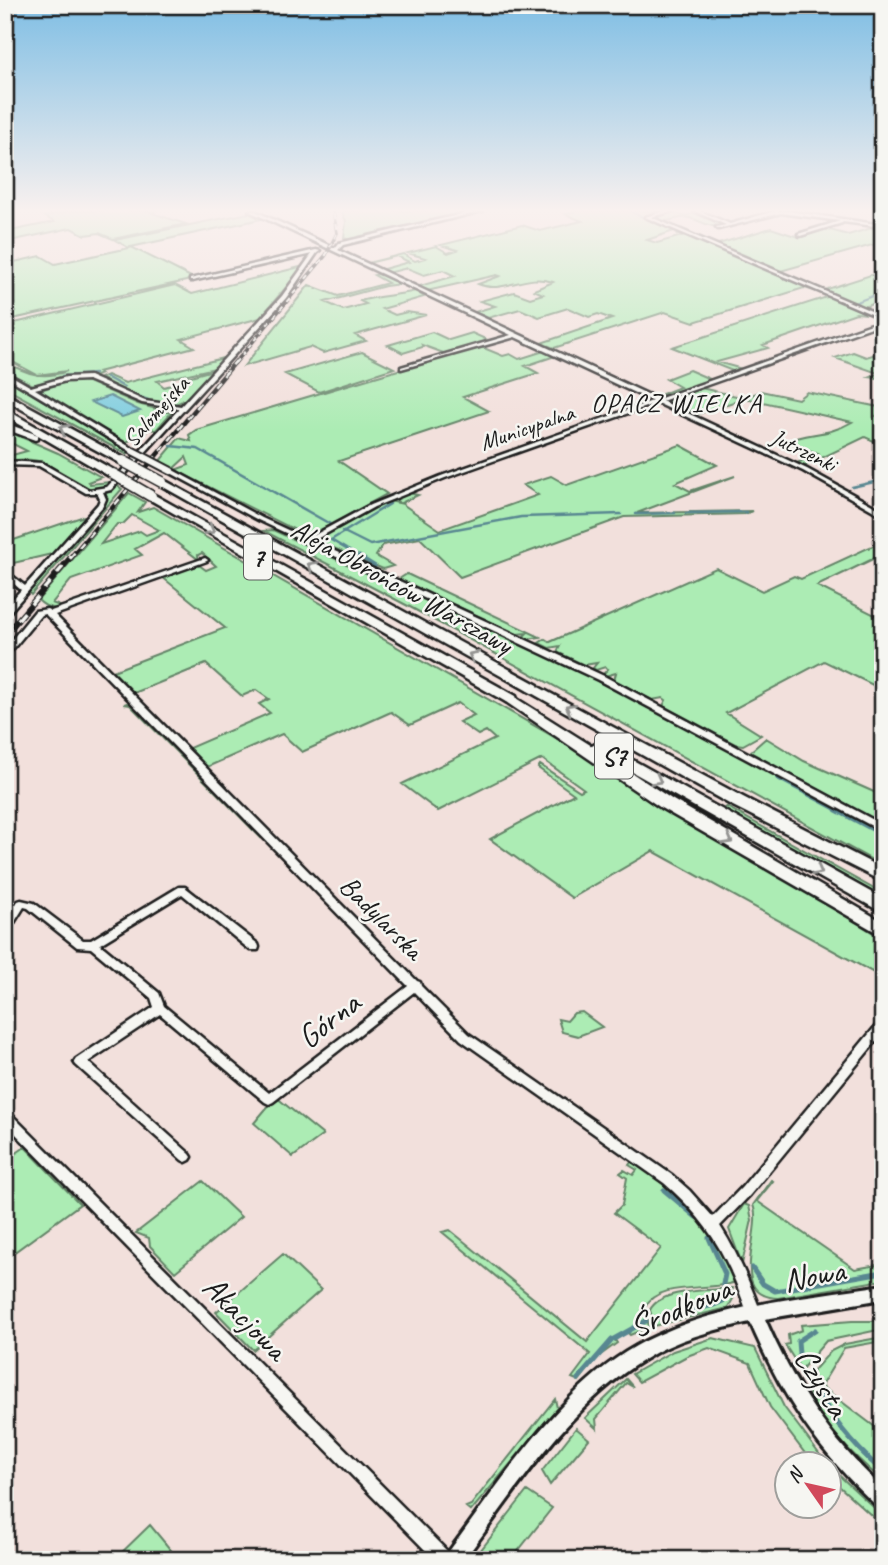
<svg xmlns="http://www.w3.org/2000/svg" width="888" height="1565" viewBox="0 0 888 1565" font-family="Caveat,sans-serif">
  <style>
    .green { fill: #acecb4; stroke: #648468; stroke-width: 2; fill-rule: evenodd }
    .water { fill: #81cedf; stroke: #598791; stroke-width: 2 }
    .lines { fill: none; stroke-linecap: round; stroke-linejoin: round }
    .stream-far4 { stroke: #598791; stroke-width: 2 }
    .stream-far3 { stroke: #598791; stroke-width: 2.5 }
    .stream-far2 { stroke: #598791; stroke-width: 3.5 }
    .stream-far1 { stroke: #598791; stroke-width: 4.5 }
    .stream { stroke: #598791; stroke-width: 5 }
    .minor-casing { stroke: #1c1c1c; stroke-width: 5 }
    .tertiary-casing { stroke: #1c1c1c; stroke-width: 6 }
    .primary-casing { stroke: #1c1c1c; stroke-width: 5 }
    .motorway-casing { stroke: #1c1c1c; stroke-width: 5 }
    .minor { fill: #f6f6f2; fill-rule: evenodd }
    .tertiary { fill: #f6f6f2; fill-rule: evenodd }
    .primary { fill: #f6f6f2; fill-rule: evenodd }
    .motorway { fill: #f6f6f2; fill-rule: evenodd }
    .rail-far2-casing { stroke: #1c1c1c; stroke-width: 3.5 }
    .rail-far1-casing { stroke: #1c1c1c; stroke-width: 4.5 }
    .rail-casing { stroke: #1c1c1c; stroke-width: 6 }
    .rail-far2 { stroke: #f6f6f2; stroke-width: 2; stroke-dasharray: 5; stroke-linecap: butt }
    .rail-far1 { stroke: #f6f6f2; stroke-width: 2.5; stroke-dasharray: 7; stroke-linecap: butt }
    .rail { stroke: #f6f6f2; stroke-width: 3.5; stroke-dasharray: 10; stroke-linecap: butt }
    .minor-bridge-casing { stroke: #1c1c1c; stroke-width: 10; stroke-linecap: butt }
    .primary-bridge-casing { stroke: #1c1c1c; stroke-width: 13; stroke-linecap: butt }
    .minor-bridge { stroke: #f6f6f2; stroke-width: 6 }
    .primary-bridge { stroke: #f6f6f2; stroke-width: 10 }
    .oneway { stroke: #949492 }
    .labels { text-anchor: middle; stroke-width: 5; stroke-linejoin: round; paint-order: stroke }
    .far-street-label { font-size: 23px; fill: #1c1c1c; stroke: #f6f6f2 }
    .far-quarter-label { font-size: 26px; letter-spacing: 2px; fill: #1c1c1c; stroke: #f6f6f2 }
    .shield { fill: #f6f6f2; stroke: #5d5d5c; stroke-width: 2 }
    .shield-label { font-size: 26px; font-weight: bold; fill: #1c1c1c }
    .street-label { font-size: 28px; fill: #1c1c1c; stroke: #f6f6f2 }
    .near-street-label { font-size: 33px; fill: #1c1c1c; stroke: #f6f6f2 }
  </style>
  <rect width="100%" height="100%" fill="#f2e0dc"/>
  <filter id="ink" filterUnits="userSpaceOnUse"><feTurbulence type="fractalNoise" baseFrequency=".0143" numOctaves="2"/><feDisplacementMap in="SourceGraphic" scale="14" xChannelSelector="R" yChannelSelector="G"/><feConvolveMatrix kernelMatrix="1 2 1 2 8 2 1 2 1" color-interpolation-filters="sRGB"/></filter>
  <g filter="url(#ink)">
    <path class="green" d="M70,211H157L152,213L186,224L113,239L99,233L85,235L71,228L5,242V232L54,222L44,216Z
      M341,211H478L350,240L344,238L346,221Z
      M576,211H667L645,218L674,231L647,240L657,243L682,236L678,234L682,233L826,294L804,288L694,322L665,312L554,348L541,343L612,319L598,314L589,317L568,308L539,317L520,309L488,318L475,312L495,306L480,301L514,292L530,298L543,294L534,290L553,282C526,272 503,295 478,284L500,276L497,275L427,291L416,287L455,276L443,270L424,275L407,268L388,273L380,270L409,262L397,256L368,263L403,254L415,261L425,258L408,253L436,246L448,253L457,250L441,245L522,225L540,231L582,221L565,214Z
      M673,212L684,216L696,213L728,225C711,230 705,222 690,218C675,215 670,226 651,218Z
      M249,213L261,219L131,247L193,278L186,281L8,320L5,305L15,303L5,304V264L41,256L55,264L129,248L115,240Z
      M879,226L883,227V242L777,272L715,245L771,228L798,237L823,228L848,235Z
      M304,266L260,318L181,339L194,347L98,372L101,374L94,377L70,376L33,385L5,371V362C28,374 42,380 67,371L37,375L5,358V347L15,345L5,344L6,325L175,285L192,294Z
      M883,271V300L862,308L821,291Z
      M378,274L401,284L385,286L325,302L343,310L366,304L360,301C380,295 396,296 415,291L424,297L382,309L395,315L407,312L426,315L355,335L366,341L323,353L310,347L244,366L309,285L338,296L388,283L374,275Z
      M830,296L867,314L856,313L763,345L768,348L717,362L742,369L735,372L672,347Z
      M432,332L449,340L472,333L490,341L446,354L422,345L423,347L403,353L388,345Z
      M479,346L503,356L510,354L519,359L544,351L555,356L525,366L538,373L463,397L489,411L339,461L387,494L313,534H303L175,470L189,465L186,457L173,469L159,462L179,438L191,441L189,435L196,430Z
      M362,352L394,368L319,392L285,374Z
      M853,352L866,357L883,352V379L869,377L878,373L835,358Z
      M223,358L215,368L157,381L164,387L190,380L187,377L213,370C202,382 193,397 178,403C155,413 120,388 100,378L107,375L125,383Z
      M689,370L712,380L666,396L662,394L680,387L666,379Z
      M5,378L130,452L126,454L5,388Z
      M86,381L138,404L171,413L156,430L139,428L147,431L142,436L123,443L38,391L64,382Z
      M701,388L745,398L761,391L798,399L807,392L883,408L876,416L883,418V445L865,437L805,466L797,463L818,454L787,441C811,432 828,436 852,422L745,398L698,414L665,401Z
      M5,430L58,453L101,477L88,482L90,484L110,482C87,502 66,473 45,463C33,458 18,459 5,461V457L27,451L5,440Z
      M680,445L717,465L675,483L690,491L735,476L637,513L752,511L745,514L624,517L460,577L420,538L383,545L376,556L393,566L383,569L317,541L321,536L389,501L399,503L395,499L409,493L418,495L401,503L440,530L538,495L523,485L551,476L567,485Z
      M116,485L122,489L31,595L27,590L106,503L105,494Z
      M129,493L145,502L138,512L153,507L582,753L883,939V978L653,851L572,898L490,839L574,794L538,768L540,765L580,791L584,789L542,759L438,811L402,784L495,739L486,731L478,735L459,722L474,715L458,703L410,725L391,712L302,752L282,734L207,767L189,748L270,713L259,704L269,699L256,690L242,696L206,664L134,693L113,671L225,628L162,577L199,565L206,570L216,566L202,553L198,555L199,560L164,533L135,549L142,555L71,580L52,603L62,607L73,605C59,609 48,611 38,600ZM132,515L159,530L146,535L140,531L101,544L117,524H123Z
      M84,516L87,517L56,553L5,565V543Z
      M273,530L583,673L883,833V866L410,607L264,531Z
      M883,541V554L817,586L883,619V681L875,686L824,661L726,713L761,735L743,745L735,744L663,706L666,700L663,698L652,700L614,680L616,673L605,676L604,673L608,669L605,667L596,670L593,668L597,663L584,665L557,652L560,646L549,648L539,643L545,639L550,642L716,568L762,591L794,576L801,579Z
      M407,574L540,637L527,639L524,636L527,633L517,634L399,579Z
      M130,702L251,826L264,837L261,838L130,705L124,704Z
      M766,738L804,761L883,796V819L877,821L750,752Z
      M727,807L883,894V899L723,809Z
      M582,1012L602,1027L578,1036L562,1032L558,1019L567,1021L574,1013Z
      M276,1097L323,1135L293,1157L254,1123Z
      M25,1147L80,1204L5,1259V1161Z
      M632,1161C680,1193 713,1227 735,1282C712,1292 658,1280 645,1307L649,1327L630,1335L627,1332L615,1340L617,1343L598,1357L579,1381L572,1378L590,1354L442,1232L450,1230L587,1342L661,1248L614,1213L622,1205L627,1178L620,1173L624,1170L633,1175L637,1170L629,1165Z
      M771,1180L773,1181L757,1201L855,1269L883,1264V1280L778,1298C726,1296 764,1230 753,1205Z
      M203,1181L241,1217L175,1272L150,1246L149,1238L136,1233Z
      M744,1204L749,1206L752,1220L742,1264L729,1229Z
      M283,1254L321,1290L253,1350L216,1312Z
      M732,1288L734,1297L728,1308L654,1326L650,1310C661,1288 710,1291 732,1288Z
      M852,1321H883V1329L826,1341L801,1370L785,1345L789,1344L788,1335L802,1330L801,1325Z
      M883,1337V1341L844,1348L821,1386L883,1433V1481C857,1459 827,1431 811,1400C808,1394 809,1385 806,1379L831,1351L845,1344Z
      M713,1338L755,1348L784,1407L826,1463L810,1460L770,1407L750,1363L709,1348L687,1356L639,1382L632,1374L673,1351Z
      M626,1379L633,1387L626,1383L596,1419L597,1429L585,1418Z
      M555,1399L557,1408L471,1511L466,1507L471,1505Z
      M576,1428L589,1439L550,1485L542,1471Z
      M829,1466L883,1516V1526L829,1477Z
      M527,1491L552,1508L511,1560H473Z
      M150,1525L179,1560H114Z"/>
    <path class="water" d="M110,396L140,411L122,417L91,402Z"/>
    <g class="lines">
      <path class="stream-far4" d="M629,211L676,231
        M681,233L691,238
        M702,242L787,279
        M791,280L824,294
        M828,296L848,304
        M854,303L883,292
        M5,306L10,319
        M476,313L479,314
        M483,316L487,318
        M5,328L7,326"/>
      <path class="stream-far3" d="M11,371L14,372
        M62,376L95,374
        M106,377L124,387
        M140,397L148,400
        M171,446L198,449L330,524
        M852,487L883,480
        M686,513L746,512
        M636,514L675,513
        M342,531L370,545L521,517L621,514
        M361,558L331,540L390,504"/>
      <path class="stream-far2" d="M359,556L375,566
        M777,778L839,811"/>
      <path class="stream-far1" d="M836,810L883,835"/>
      <path class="stream" d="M664,1190L696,1217
        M709,1238L725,1274L723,1284
        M752,1268L763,1284L775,1291L883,1272
        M653,1319L714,1305L723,1301L724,1289
        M799,1354L798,1341L815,1330
        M578,1379L612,1340L646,1321
        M813,1379C828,1417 853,1445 883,1472"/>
      <g class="minor-casing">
        <path id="minor" d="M249,211H255L335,248L339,243L475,211H483L343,245L338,250L658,399L883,320V323L662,401L807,469L883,511V516L803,471L657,403L445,478L374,507L313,541L604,676L883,825V832L598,680L258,520L169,472V470H173L262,518L307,539L370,505L441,476L652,401L515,337L401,369V367L511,335Z
          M665,211H673L651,217L883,316V319L645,217Z
          M694,211H700L730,224L775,211H788L883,225V227L843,222L842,223L800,236L798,234L840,221L781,213L718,229L716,227L726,225Z
          M316,250L320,251L317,253L286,298L111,490L103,492L106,499L103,506L8,614H5V607L21,590L5,576V570L25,586L98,504L100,499L97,493H86L39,466L5,465V461L42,463L89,490L107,487L179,409L142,403L88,380L66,381L35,389L135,450L136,451L133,453L5,376V372L31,387L66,377L89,376L145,401L181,406L282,296L312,254L192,281H190V279Z
          M205,558L208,560L207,561L55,615L417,981L420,982L421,986L469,1034L672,1175L689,1190L713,1217L742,1187L879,1022L883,1021V1033L750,1195L720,1226C738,1254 750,1284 762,1315L760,1319L755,1321L750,1319C742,1299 735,1278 725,1259C710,1228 689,1205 664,1183L461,1040L414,992L273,1102L269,1104L265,1102L160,1014L88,1062L190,1154L192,1157L190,1160L186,1162L182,1160L76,1065L74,1062L76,1059L154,1007L151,998L91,948L77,947L28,908L24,907L9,931L5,932V920L18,901L21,900L34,903L83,940H91L179,887H185L258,944L259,947L258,950H250L182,894L100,944L159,993L164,1006L269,1093L408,986L45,614L41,615L8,655H5V648L35,611L47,609L51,611Z
          M5,1110L9,1112L451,1555L453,1560H435L5,1123Z"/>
      </g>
      <g class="tertiary-casing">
        <path id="tertiary" d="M883,1285V1299L765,1319C793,1384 830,1440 883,1488V1509L877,1506C817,1451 782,1396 750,1322C714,1330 676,1339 645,1359C568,1406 517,1489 464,1560H444L447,1554C499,1485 559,1389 636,1346C710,1305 800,1298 883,1285Z"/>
      </g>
      <g class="primary-casing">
        <path id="primary" d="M5,393L126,459L128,461L120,463L5,400Z
          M5,409L117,472L118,474L109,476L38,435V439L35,440L5,429V423L38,435L5,416Z
          M162,479L538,685L539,688L538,691H528L158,484L157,482Z
          M151,493L516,696L517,699L516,702H506L147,498V494Z"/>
      </g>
      <g class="motorway-casing">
        <path id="motorway" d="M533,684L743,797L883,869V882L731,805L528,691L526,688L528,685Z
          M511,695L592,746L599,742L604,744L883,899V913L620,765L673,800L883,922V936L661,808L506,702L504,699Z"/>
      </g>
      <use href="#minor" class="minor"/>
      <use href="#tertiary" class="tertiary"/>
      <use href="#primary" class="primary"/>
      <use href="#motorway" class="motorway"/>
      <g class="rail-far2-casing">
        <path id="rail-far2" d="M235,363L326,255L337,233L333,211"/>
      </g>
      <g class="rail-far1-casing">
        <path id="rail-far1" d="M70,558L236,361"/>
      </g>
      <g class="rail-casing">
        <path id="rail" d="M5,635L72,556"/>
      </g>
      <use href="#rail-far2" class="rail-far2"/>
      <use href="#rail-far1" class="rail-far1"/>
      <use href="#rail" class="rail"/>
      <g class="minor-bridge-casing">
        <path id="minor-bridge" d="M133,451L171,471"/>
      </g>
      <g class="primary-bridge-casing">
        <path id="primary-bridge" d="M123,461L162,482
          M113,474L151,496"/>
      </g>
      <use href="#minor-bridge" class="minor-bridge"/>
      <use href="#primary-bridge" class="primary-bridge"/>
    </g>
    <defs><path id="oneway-chevron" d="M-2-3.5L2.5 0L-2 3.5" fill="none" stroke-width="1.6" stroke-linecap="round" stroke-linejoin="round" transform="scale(1.75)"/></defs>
    <g class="oneway">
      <use href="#oneway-chevron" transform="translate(64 429) rotate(-151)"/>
      <use href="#oneway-chevron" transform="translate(210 530) rotate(29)"/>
      <use href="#oneway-chevron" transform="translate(312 566) rotate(-151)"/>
      <use href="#oneway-chevron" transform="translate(473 656) rotate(-152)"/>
      <use href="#oneway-chevron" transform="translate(570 708) rotate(-151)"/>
      <use href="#oneway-chevron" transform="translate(657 780) rotate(29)"/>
      <use href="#oneway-chevron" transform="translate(728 840) rotate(29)"/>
      <use href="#oneway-chevron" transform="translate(818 871) rotate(29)"/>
    </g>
  </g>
  <linearGradient id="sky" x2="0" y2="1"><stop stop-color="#7fbee4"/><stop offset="0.49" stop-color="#f9f1ef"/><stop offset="1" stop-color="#f9f1ef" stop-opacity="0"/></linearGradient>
  <rect width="888" height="430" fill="url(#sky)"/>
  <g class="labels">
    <g class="far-street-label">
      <text transform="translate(156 411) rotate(-48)" y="8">Salomejska</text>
      <text transform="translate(527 427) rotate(-19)" y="8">Municypalna</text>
      <text transform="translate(804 450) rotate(26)" y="8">Jutrzenki</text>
    </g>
    <g class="far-quarter-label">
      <text x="677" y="412">OPACZ WIELKA</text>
    </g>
    <g class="shield">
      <rect x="244" y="534.5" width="28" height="45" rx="5"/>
      <rect x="595" y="733.5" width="38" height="45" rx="5"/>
    </g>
    <g class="shield-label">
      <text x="258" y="566">7</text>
      <text x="614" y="765">S7</text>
    </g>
    <g class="street-label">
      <text transform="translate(402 586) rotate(29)" y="10">Aleja Obrońców Warszawy</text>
      <text transform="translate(382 917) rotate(45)" y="10">Badylarska</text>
    </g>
    <g class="near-street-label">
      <text transform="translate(328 1019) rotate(-38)" y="12">Górna</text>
      <text transform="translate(814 1274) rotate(-10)" y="12">Nowa</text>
      <text transform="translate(680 1306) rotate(-23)" y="12">Środkowa</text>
      <text transform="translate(246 1317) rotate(45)" y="12">Akacjowa</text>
      <text transform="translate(823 1382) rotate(59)" y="12">Czysta</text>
    </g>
  </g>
  <rect width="888" height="1565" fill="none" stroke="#f6f6f2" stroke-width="28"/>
  <rect x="14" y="14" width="860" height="1537" fill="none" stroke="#1c1c1c" stroke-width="2.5" filter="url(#ink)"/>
  <g transform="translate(808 1485) rotate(304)"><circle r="33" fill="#f6f6f2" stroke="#9f9f9c" stroke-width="2"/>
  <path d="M0-5L12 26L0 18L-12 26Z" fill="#d1495b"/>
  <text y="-10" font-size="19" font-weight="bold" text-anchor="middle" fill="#1c1c1c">N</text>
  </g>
</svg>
